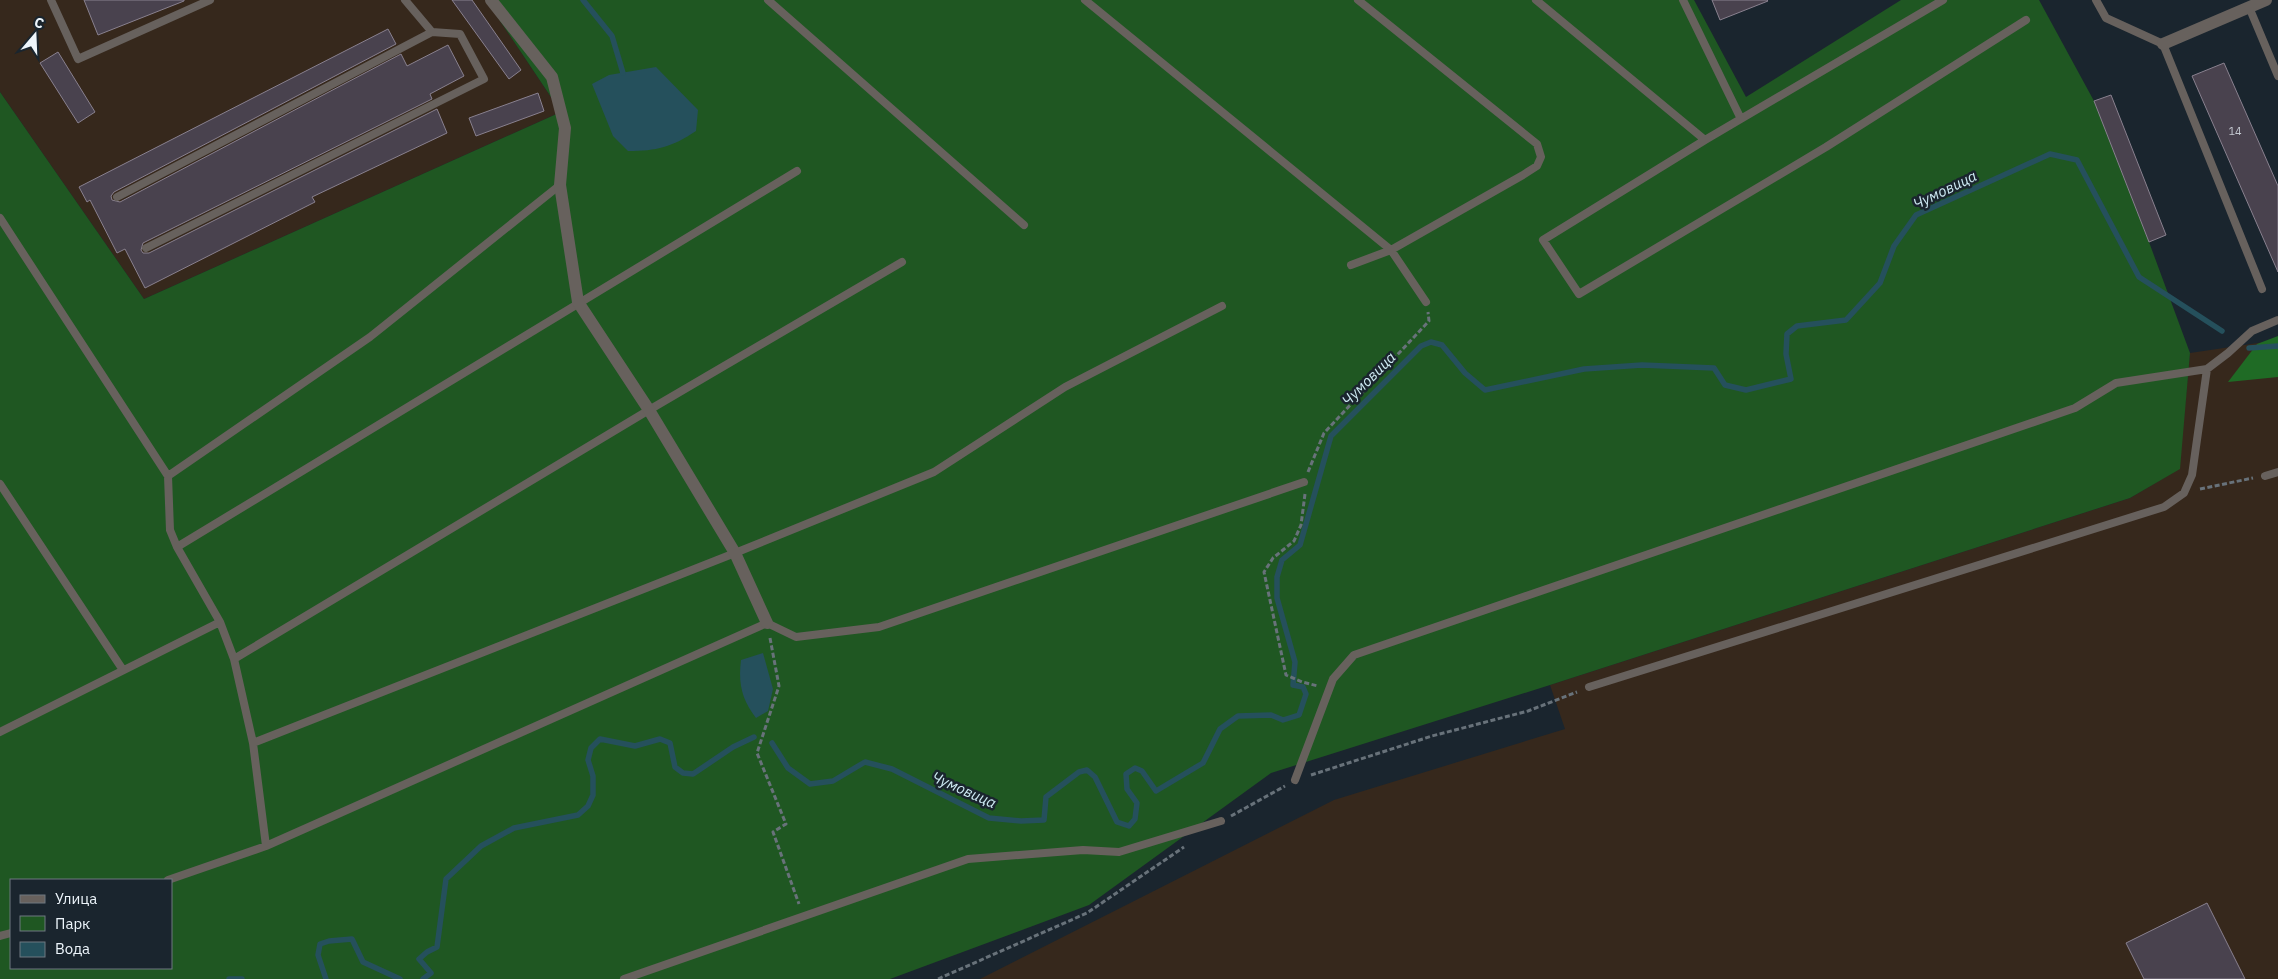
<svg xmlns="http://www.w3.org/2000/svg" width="2278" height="979" viewBox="0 0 2278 979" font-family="'IBM Plex Sans',sans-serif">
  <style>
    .industrial { fill: #36281c }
    .green { fill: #1f5722; fill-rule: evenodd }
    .forest { fill: #1f6b25 }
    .water { fill: #25505c }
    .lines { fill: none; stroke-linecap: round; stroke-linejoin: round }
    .stream { stroke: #25505c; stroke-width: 5.5 }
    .building { fill: #49424e; stroke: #89818f }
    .path { stroke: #68727a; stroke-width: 3; stroke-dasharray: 5 2.5; stroke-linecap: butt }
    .lane { stroke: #67615d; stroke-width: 8 }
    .street { stroke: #67615d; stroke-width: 12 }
    .labels { text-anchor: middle; stroke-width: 5; stroke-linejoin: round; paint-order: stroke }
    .number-label { font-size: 11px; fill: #c4c8d0 }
    .water-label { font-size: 15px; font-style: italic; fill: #ceeaf3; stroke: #1a252e }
  </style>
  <rect width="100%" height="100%" fill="#1a252e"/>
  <path class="industrial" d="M0,0H486L561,112L144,299L0,92Z
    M2278,340V979H980L1334,800L1565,729L1550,685L2130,498L2179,469L2190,353Z"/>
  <path class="green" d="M486,0H1694L1746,97L1901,0H2039L2094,101L2149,242L2190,353L2180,469L2130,498L1550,685L1271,773L1089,905L890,979H0V92L144,299L561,112ZM11,880H171V968H11Z"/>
  <path class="forest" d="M2278,336V377L2228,382L2257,344Z"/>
  <path class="water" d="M656,67L698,110L696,131C672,147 657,151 628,151L613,136L592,84L609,75Z
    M763,653L773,689L768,711L756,718C742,700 738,684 741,660Z"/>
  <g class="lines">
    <path class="stream" d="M583,0L612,36L623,73
      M2249,348L2278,346
      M772,743L788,768L810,784L833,781L865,762L892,769L989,818L1021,821L1044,820L1046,797L1079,772L1087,770L1095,777L1117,822L1129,826L1135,819L1137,803L1127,789L1126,774L1135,768L1142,771L1156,791L1203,763L1220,729L1238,716L1271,715L1283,720L1299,715L1306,694L1303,687L1293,685L1295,662L1277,598V577L1282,560L1300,545L1331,436L1421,346L1431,342L1442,345L1465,373L1485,390L1584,369L1642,365L1714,368L1725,385L1746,390L1791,379L1786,354L1787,334L1797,326L1846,320L1880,283L1894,246L1916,215L2050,154L2077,160L2139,277L2222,331
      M229,979H242
      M326,979L318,955L320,944L329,941L352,939L363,962L400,979
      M423,979L431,973L419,959L427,952L437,947L446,879L481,846L514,828L578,815L588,806L593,795V776L588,760L591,748L600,739L635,746L660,739L670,743L675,767L683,773L693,774L733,747L754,737"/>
  </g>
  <path class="building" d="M84,0H184V1L98,35Z
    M452,0H472L521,70L509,79Z
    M1712,0H1767L1768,1L1720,20Z
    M388,29L396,44L114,192L111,196L112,200L120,202L401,54L407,66L448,45L464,76L430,94L432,99L143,243L141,250L143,253H149L437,109L447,133L312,197L315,202L145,288L125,249L117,253L90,200L87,202L79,187Z
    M58,52L95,112L78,123L40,63Z
    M2224,63L2278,186V272L2192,76Z
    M538,93L544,111L476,136L469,118Z
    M2111,95L2166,235L2149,242L2094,101Z
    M2207,903L2245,979H2144L2126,943Z"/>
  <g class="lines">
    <path class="path" d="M1308,472L1324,433L1429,321L1428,312
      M2200,489L2253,478
      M1305,494L1301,525L1294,541L1273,558L1264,572L1286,675L1302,682L1318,686
      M770,638L779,686L757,753L786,824L773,832L799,904
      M1311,775L1432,736L1528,711L1577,692
      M1231,816L1285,786
      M938,979L1087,913L1184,847"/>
    <path class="lane" d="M51,0L78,59L210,0
      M768,0L1024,225
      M1085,0L1391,250L1426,302
      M1536,0L1705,140L1943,0
      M1683,0L1741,119
      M2096,0L2106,18L2163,44L2262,289
      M2249,7L2278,76
      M1705,140L1543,240L1579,294L1826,147L2026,20
      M117,197L432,32L405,0
      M0,218L168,476
      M146,248L484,79L460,34L432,32
      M1351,265L1391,250L1523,175L1537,166L1541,157L1537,144L1358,0
      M2265,476L2278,472
      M0,484L123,670
      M177,547L797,171
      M234,659L649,410L902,262
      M1589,687L2164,507L2184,493L2192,475L2207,369L2228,353L2252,331L2278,320
      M0,732L220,622
      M253,743L735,553L934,472L1065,387L1222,306
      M1295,780L1333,679L1354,655L2075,408L2116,383L2207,369
      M266,846L253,743L234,659L220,622L177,547L170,530L168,476L370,337L560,185
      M168,880L266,846L767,623L796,637L879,627L1304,482
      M0,936L11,933
      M624,979L968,859L1083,850L1119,852L1221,821"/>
    <path class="street" d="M491,0L552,77L565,128L560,185L578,302L649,410L735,553L767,623
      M2163,44L2266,0"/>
  </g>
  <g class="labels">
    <g class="number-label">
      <text x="2235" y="135">14</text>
    </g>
    <g class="water-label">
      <text transform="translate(1945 190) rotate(-26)" y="5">Чумовица</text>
      <text transform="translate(1369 379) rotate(-45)" y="5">Чумовица</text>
      <text transform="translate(964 790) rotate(24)" y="5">Чумовица</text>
    </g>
  </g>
  <rect x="10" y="879" width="162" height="90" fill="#1a252e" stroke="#6e7880"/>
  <rect x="20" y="895" width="25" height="8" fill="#67615d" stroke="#6e7880"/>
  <text x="55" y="904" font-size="15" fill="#edf5fb">Улица</text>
  <rect x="20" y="916" width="25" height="15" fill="#1f5722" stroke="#6e7880"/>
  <text x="55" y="929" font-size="15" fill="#edf5fb">Парк</text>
  <rect x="20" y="942" width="25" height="15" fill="#25505c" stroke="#6e7880"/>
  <text x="55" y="954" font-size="15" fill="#edf5fb">Вода</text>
  <g transform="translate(35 35) rotate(19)" stroke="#1a252e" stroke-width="4" paint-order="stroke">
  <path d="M0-4L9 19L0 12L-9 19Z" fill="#edf5fb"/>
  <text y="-8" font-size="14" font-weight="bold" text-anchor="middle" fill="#edf5fb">С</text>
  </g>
</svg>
